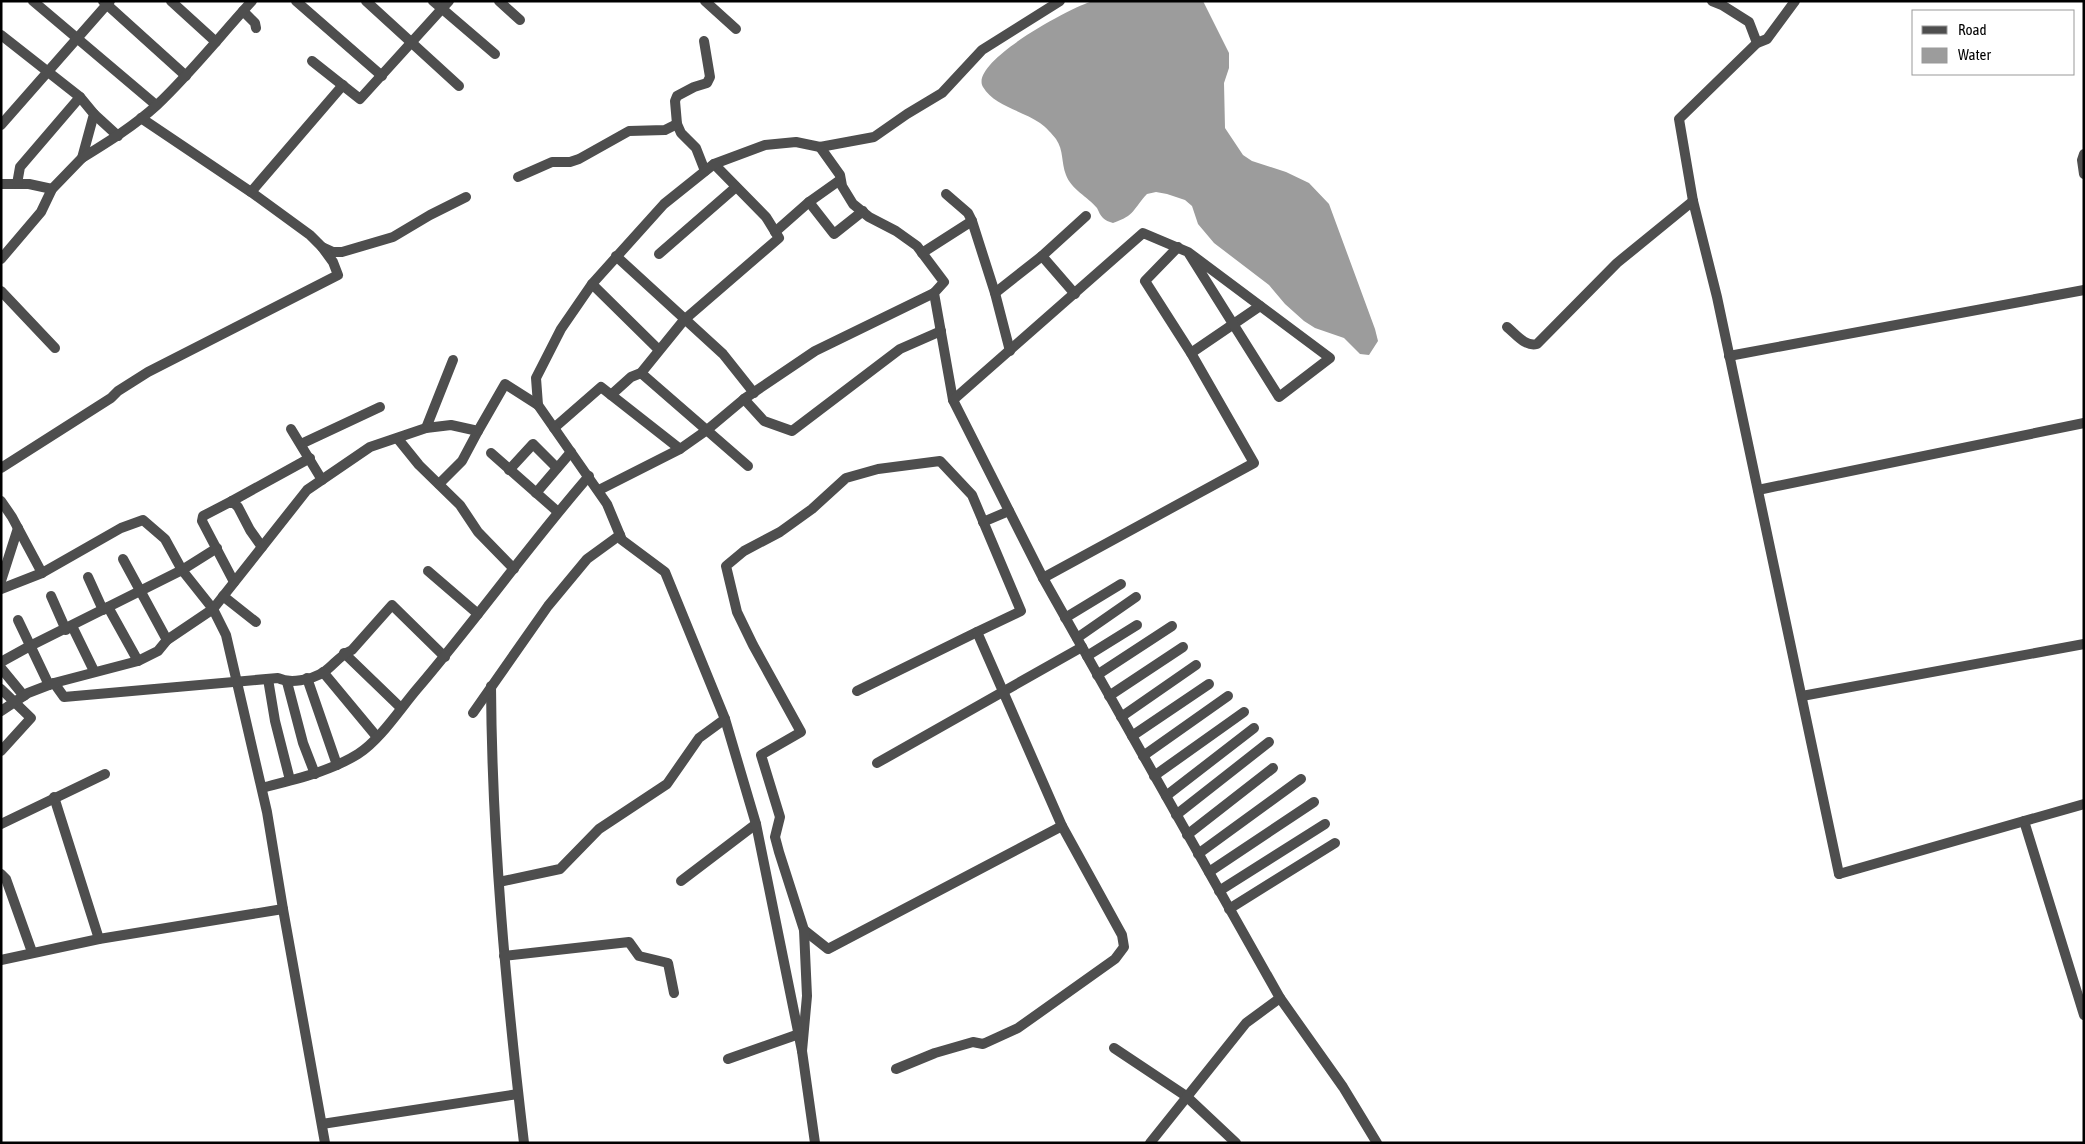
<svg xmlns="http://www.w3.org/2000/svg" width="2085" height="1144" font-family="'Asap Condensed',sans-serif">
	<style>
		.water { fill: #9c9c9c }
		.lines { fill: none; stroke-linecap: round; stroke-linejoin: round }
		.minor { stroke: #4e4e4e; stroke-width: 10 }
		.tertiary { stroke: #4e4e4e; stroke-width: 10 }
	</style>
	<rect width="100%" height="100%" fill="#fff"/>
	<!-- water -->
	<path class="water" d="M1093,1H1203L1229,53V68L1224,83L1225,128L1243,155L1252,161L1286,172L1309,183L1329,204L1375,329L1378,341L1369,355L1360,354L1344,338L1315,328L1304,321L1285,304L1269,285L1214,243L1198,224L1192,206L1185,200L1167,194L1156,192L1147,194C1132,210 1136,215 1113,223C1109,222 1105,220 1103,218C1100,215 1099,212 1097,208C1088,197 1071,189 1066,175C1061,162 1064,151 1056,139C1052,134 1046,127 1040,123C1023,111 994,106 983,87C968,62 1073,6 1093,1Z"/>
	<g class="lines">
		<!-- minor -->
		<g class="minor">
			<path d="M33,1L156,105"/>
			<path d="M103,1L186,76"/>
			<path d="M171,1L216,42"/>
			<path d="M296,1L382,76"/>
			<path d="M366,1L459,86"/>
			<path d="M433,1L495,54"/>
			<path d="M499,1L520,20"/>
			<path d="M705,1L736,29"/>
			<path d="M1712,1L1722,5L1749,22L1757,43"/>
			<path d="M1795,1L1767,39L1757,43L1679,119L1693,201L1717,297L1839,874"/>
			<path d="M243,11L255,23L256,28"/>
			<path d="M1,35L80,97L94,114L82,158L52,189L41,212L1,259"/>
			<path d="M704,41L710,77L707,83L694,87L677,96L675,101L677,124L681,133L696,148L705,171"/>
			<path d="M312,61L360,99L449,1"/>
			<path d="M94,114L118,136"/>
			<path d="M141,118L251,192L310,235L322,247L333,252H342L393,237L430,215L466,197"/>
			<path d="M1,125L110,1"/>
			<path d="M820,147L840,175L842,186L853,204L869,217L896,231L917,246L944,282L934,293L953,400L1043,578L1280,998L1343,1087L1377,1143"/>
			<path d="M2084,154L2082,160L2084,174"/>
			<path d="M82,158C108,142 134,126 157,105C191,73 220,36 252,1"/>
			<path d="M518,177L552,162H570L579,159L629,131L665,130L677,124"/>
			<path d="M1,184H29L52,189"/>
			<path d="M17,184L20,167L80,97"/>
			<path d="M251,192L343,85"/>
			<path d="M946,194L968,213L972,221"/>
			<path d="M809,202L834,234L863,211"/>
			<path d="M775,232L809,202L840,180"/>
			<path d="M922,253L972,221L995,293L1010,351"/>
			<path d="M659,254L736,187"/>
			<path d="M616,256L723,354L754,393"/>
			<path d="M1042,256L1075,294"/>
			<path d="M592,284L659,350"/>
			<path d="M1,291L55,348"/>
			<path d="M995,293L1042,256L1086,216"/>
			<path d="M1507,327C1516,334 1525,347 1537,344L1617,263L1693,201"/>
			<path d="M1191,353L1260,306"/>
			<path d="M1729,356L2084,290"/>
			<path d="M641,373L748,466"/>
			<path d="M611,395L631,377L641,373L684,320L779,238L766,217L714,164"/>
			<path d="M744,399L764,421L792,431L900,349L941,331"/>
			<path d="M953,400L1143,233L1188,252L1330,358L1279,397L1188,252"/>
			<path d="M426,428L453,360"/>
			<path d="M554,428L601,387L680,449"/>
			<path d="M291,429L322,480"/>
			<path d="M398,439L419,465L460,505L478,532L514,569"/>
			<path d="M301,444L380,407"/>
			<path d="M491,453L558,512"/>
			<path d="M1,468L111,398L118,391L148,372L338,275L333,262L322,247"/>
			<path d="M509,470L533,444L557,468"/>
			<path d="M439,484L462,461L478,431"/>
			<path d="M599,490L680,449L707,430L744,399L815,351L934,293"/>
			<path d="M1758,490L2084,423"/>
			<path d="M536,493L571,452"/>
			<path d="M1,501L12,517L42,573"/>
			<path d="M232,501L310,458"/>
			<path d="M983,522L1009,511"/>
			<path d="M123,559L167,640"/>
			<path d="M428,571L478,614"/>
			<path d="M88,577L103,610"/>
			<path d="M1043,578L1254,463L1191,353L1145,281L1178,247"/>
			<path d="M1,581L18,528"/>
			<path d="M234,582L202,521L203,516L232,501L238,507L250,530L262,547"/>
			<path d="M1,589L42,573L121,528L143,520L165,539L182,570L213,609L226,635L267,812L283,909L325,1143"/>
			<path d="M51,596L66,630"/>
			<path d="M223,596L256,622"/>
			<path d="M108,607L138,661"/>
			<path d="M1065,618L1121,584"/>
			<path d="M18,620L49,685"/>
			<path d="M72,626L94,671"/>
			<path d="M1077,638L1136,597"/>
			<path d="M344,653L401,708"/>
			<path d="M1087,656L1137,625"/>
			<path d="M1,662L30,646L182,570L217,548"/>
			<path d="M1,668L24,696"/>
			<path d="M323,672L377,737"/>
			<path d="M1097,675L1172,626"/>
			<path d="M307,678L337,765"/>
			<path d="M268,679L275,721L290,780"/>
			<path d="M287,682L303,743L315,774"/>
			<path d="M54,683L64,697L278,678C290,684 311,680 324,672C334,665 340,655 352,650L392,605L445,657"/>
			<path d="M491,686C492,839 506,991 524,1143"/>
			<path d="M1,689L31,718L1,751"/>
			<path d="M857,691L977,632"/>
			<path d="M1109,696L1183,647"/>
			<path d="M1802,696L2084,644"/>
			<path d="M1,711L28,693L54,683L138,661L158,651L167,640L213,609L307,490L370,447L426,428L451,425L478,431L505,384L538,405"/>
			<path d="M473,713L548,606L587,559L620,535"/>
			<path d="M1121,717L1196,665"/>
			<path d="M1132,736L1209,684"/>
			<path d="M1143,756L1228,696"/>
			<path d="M877,763L1082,647"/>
			<path d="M1154,776L1244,712"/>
			<path d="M262,788C295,779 329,772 358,754C380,740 400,709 417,689C476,620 529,545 589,476"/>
			<path d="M1166,796L1254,728"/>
			<path d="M54,797L99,939"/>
			<path d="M1176,815L1269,742"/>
			<path d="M2024,821L2084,1015"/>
			<path d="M1,824L105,774"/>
			<path d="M1187,835L1273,768"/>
			<path d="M1198,854L1301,779"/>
			<path d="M1209,872L1314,802"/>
			<path d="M1,874L6,879L32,952"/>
			<path d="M681,881L756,824"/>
			<path d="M499,882L560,869L599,829L667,784L699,738L725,719"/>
			<path d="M1219,891L1325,824"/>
			<path d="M1229,909L1335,843"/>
			<path d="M804,930L828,949L1062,826"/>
			<path d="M504,956L629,942L639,956L668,963L674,993"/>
			<path d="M1,960L99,939L283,909"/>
			<path d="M1114,1048L1186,1096L1236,1143"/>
			<path d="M802,1051L807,996L804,930L779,852L775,837L780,817L761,755L801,732L753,645L737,612L726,566L744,551L780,532L812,509L846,478L878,469L940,461L972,495L1021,611L977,632L1062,826L1122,935L1124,947L1115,959L1018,1028L983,1044L973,1042L935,1053L896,1069"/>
			<path d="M728,1059L799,1034"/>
			<path d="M322,1124L518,1094"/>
			<path d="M815,1143L802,1051L756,824L725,719L665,572L622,540L607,504L538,405L536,378L561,329L592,284L664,204L714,164L765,145L796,142L820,147L874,137L907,114L942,93L982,50L1060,1"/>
			<path d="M1150,1143L1246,1023L1280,998"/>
		</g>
		<!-- tertiary -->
		<path class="tertiary" d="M1839,874L2084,804"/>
	</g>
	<!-- border -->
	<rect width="2085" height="1144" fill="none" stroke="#000000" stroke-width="5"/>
	<!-- legend -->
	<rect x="1912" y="10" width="162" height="65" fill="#ffffff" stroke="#999999"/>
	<rect x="1922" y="26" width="25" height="8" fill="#4e4e4e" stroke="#999999"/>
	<text x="1958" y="35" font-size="15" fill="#000000">Road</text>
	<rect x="1922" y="48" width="25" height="15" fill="#9c9c9c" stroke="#999999"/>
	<text x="1958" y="60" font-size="15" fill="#000000">Water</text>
</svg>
